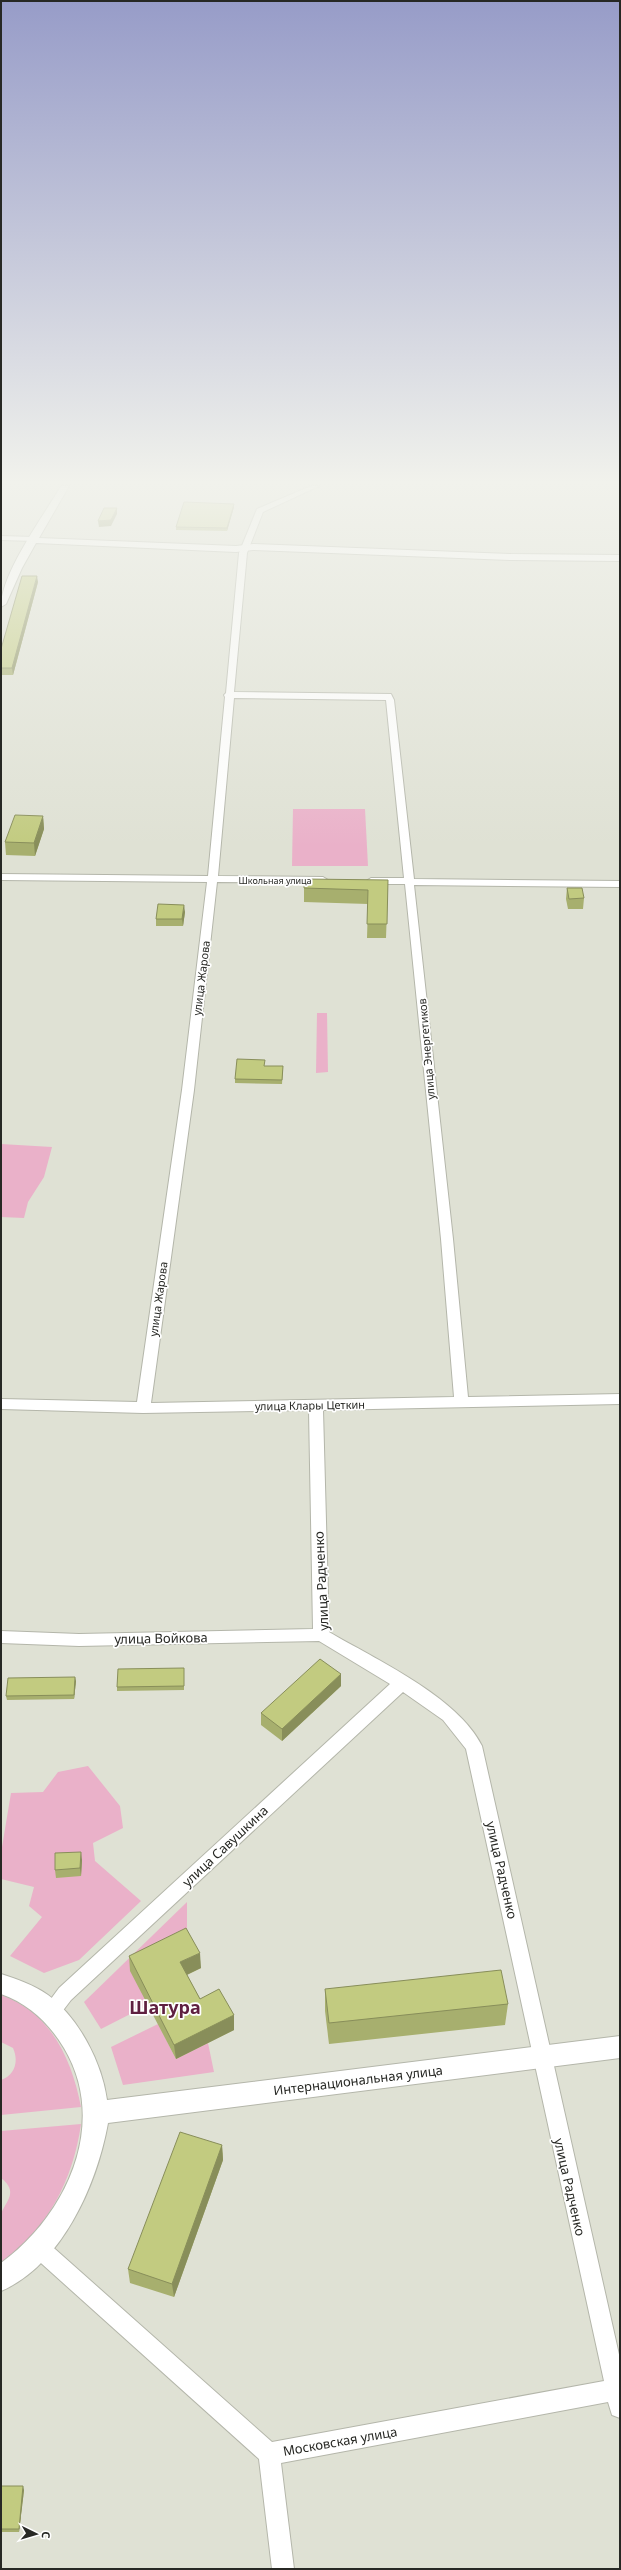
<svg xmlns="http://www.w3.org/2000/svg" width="621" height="2570" font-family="'Noto Sans',sans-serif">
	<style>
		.green { fill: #eab1c9 }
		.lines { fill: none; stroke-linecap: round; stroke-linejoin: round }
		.minor-casing { stroke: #b4b6aa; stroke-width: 2 }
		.tertiary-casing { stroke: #b4b6aa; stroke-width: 2 }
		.minor { fill: #fff; fill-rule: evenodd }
		.tertiary { fill: #fff; fill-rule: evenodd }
		.wall { fill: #a7af6e }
		.shaded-wall { fill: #888e5a }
		.building { fill: #c2cb80; stroke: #888e5a }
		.labels { text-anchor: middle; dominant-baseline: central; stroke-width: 3.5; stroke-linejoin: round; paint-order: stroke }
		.far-street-label { font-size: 9px; fill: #272824; stroke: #fff }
		.street-label { font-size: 11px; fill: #272824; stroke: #fff }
		.near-street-label { font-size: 13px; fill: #272824; stroke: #fff }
		.near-district-label { font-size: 18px; font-weight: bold; fill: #5f1f40; stroke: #fff }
	</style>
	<rect width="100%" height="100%" fill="#dfe1d4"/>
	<!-- green -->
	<g class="green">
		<path d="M293,809H365L368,866H292Z"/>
		<path d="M317,1013H327L328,1072L316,1073Z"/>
		<path d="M1,1144L52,1147L44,1177L28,1202L24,1218L1,1217Z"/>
		<path d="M88,1766L120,1806L123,1828L93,1843L95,1861L141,1901L79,1960L44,1973L10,1956L42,1917L29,1906L34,1887L1,1879V1853L11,1793L43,1792L58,1772Z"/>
		<path d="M187,1902V1943L148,2005L101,2029L84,2002Z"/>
		<path d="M1,1995C51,2012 72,2060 81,2107L1,2115V2080C15,2075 19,2061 13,2048L1,2042Z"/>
		<path d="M158,2024L176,2059L208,2043L214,2072L123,2085L111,2047Z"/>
		<path d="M81,2124C73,2180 48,2229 1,2262C1,2251 0,2222 1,2214C6,2201 19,2192 1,2178V2131Z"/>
	</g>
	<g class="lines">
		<defs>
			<g id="minor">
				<path d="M311,486H319L263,512L247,553L234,692L391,694L394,700L414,879L620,881V887L414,885L453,1239L468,1397L620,1394V1404L323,1410L329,1632C375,1659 458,1697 482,1746L620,2359V2418L612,2415L608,2402L281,2463L294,2569H272L259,2459L32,2255L29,2248L32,2241L39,2238L46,2241L272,2442L604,2381L466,1749L443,1720L403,1692L71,2000L58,2017L51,2020L44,2017L42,2011L59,1988L390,1684L319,1641L79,1646L1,1643V1631L79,1634L313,1629L309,1410L143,1413L1,1409V1399L137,1402L182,1090L207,882L1,880V874L208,876L225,697L224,695L226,693L239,553L257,509ZM234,698L386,700L404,878H371L366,881L371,884H405L441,1239L454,1397L151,1403L194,1090L217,882L323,883L328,880L323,877L218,876Z"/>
				<path d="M1,536L34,537L38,539L34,541L1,540Z"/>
			</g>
			<g id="tertiary">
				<path d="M61,486H69L39,538L236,546L253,544L511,554L620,555V561L511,560L253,550L236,552L36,543L22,568L6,604L1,607C1,573 43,517 61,486Z"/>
				<path d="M1,1974C17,1979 34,1985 48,1995C79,2018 102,2063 107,2100L620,2036V2058L108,2123C97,2184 62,2265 1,2291V2263C67,2215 109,2123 64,2048C49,2023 29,2004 1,1994Z"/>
			</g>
		</defs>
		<!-- minor casing -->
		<use href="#minor" class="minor-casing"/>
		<!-- tertiary casing -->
		<use href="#tertiary" class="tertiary-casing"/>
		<!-- minor -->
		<use href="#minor" class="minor"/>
		<!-- tertiary -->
		<use href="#tertiary" class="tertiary"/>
	</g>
	<!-- wall -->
	<g class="wall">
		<path d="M234,507L227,531L176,530V527Z"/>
		<path d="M38,582L13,675H1V649Z"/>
		<path d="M43,816L44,829L35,856L6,855L5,842Z"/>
		<path d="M388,880L386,938H367L368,904L304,902V888Z"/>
		<path d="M567,888L584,898L583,909H568L566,899Z"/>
		<path d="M185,912L183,926H156V919Z"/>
		<path d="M264,1066L283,1070L282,1084L235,1083V1079Z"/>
		<path d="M184,1668V1690L117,1691V1687Z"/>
		<path d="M341,1674V1686L282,1741L261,1725V1713Z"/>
		<path d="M76,1681L74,1699L7,1700L6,1696Z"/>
		<path d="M82,1860L81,1876L56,1878L55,1870Z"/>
		<path d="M129,1956L201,1968L187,1975L200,1999L234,2015V2030L176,2059L130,1971Z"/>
		<path d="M325,1989L508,2004L505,2025L329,2044L325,2011Z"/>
		<path d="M222,2145L223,2160L174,2297L130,2283L128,2269Z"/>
		<path d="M1,2486L24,2490L19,2532H1Z"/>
	</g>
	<!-- shaded-wall -->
	<g class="shaded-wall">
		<path d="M234,504V507L227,531V528Z"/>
		<path d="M117,508V514L111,526L99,527L98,521Z"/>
		<path d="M37,576L38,582L13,675L12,668Z"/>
		<path d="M43,816L44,829L35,856L34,843Z"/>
		<path d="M184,905L185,912L183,926L182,919Z"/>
		<path d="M341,1674V1686L282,1741V1729Z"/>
		<path d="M75,1677L76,1681L74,1699V1695Z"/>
		<path d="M1,1776L2,1784L1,1795Z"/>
		<path d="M81,1852L82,1860L81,1876L80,1868Z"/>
		<path d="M200,1953L201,1968L182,1977L180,1962Z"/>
		<path d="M234,2015V2030L176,2059L174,2045Z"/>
		<path d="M222,2145L223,2160L174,2297L172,2284Z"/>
		<path d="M23,2486L24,2490L19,2532V2529Z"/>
	</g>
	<!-- building -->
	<g class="building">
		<path d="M184,502L234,504L227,528L176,527Z"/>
		<path d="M104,508H117L111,520L98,521Z"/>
		<path d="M22,576H37L12,668H1V649Z"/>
		<path d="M15,815L43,816L34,843L5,842Z"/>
		<path d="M305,879L388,880L387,924H367L368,890L304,888Z"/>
		<path d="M567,888H582L584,898L569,899Z"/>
		<path d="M158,904L184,905L182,919H156Z"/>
		<path d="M237,1059L265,1060L264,1066H283L282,1080L235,1079Z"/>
		<path d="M320,1659L341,1674L282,1729L261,1713Z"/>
		<path d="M184,1668V1686L117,1687L118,1669Z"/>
		<path d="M75,1677L74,1695L6,1696L8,1678Z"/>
		<path d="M81,1852L80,1868L55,1870V1853Z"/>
		<path d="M186,1928L200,1953L180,1962L200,1999L219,1989L234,2015L174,2045L129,1956Z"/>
		<path d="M501,1970L508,2004L329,2023L325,1989Z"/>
		<path d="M180,2132L222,2145L172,2284L128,2269Z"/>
		<path d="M1,2486H23L19,2529H1Z"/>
	</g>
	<!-- sky -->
	<linearGradient id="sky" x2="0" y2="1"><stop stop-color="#979cc8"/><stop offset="0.57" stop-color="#f1f2ec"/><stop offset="1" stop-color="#f1f2ec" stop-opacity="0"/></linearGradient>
	<rect width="621" height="846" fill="url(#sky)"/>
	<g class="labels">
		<!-- far-street labels -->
		<g class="far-street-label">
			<text x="275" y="880">Школьная улица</text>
		</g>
		<!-- street labels -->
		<g class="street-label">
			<text transform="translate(201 978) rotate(-83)">улица Жарова</text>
			<text transform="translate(426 1049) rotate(-95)">улица Энергетиков</text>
			<text transform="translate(158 1299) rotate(-82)">улица Жарова</text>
			<text transform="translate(310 1405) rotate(-1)">улица Клары Цеткин</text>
		</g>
		<!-- near-street labels -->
		<g class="near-street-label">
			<text transform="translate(321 1581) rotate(-93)">улица Радченко</text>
			<text transform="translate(161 1638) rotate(-1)">улица Войкова</text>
			<text transform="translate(225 1846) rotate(-43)">улица Савушкина</text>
			<text transform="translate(502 1870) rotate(77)">улица Радченко</text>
			<text transform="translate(358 2080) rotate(-7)">Интернациональная улица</text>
			<text transform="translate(570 2187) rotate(77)">улица Радченко</text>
			<text transform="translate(340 2441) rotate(-10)">Московская улица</text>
		</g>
		<!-- near-district labels -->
		<g class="near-district-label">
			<text x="165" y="2007">Шатура</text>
		</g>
	</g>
	<!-- border -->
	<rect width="621" height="2570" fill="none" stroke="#272824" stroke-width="4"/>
	<!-- north arrow -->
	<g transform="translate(36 2534) rotate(95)" stroke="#ffffff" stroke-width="3" paint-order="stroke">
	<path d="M0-3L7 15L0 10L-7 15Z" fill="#272824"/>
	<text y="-6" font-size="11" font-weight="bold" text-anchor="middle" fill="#272824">С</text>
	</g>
</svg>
